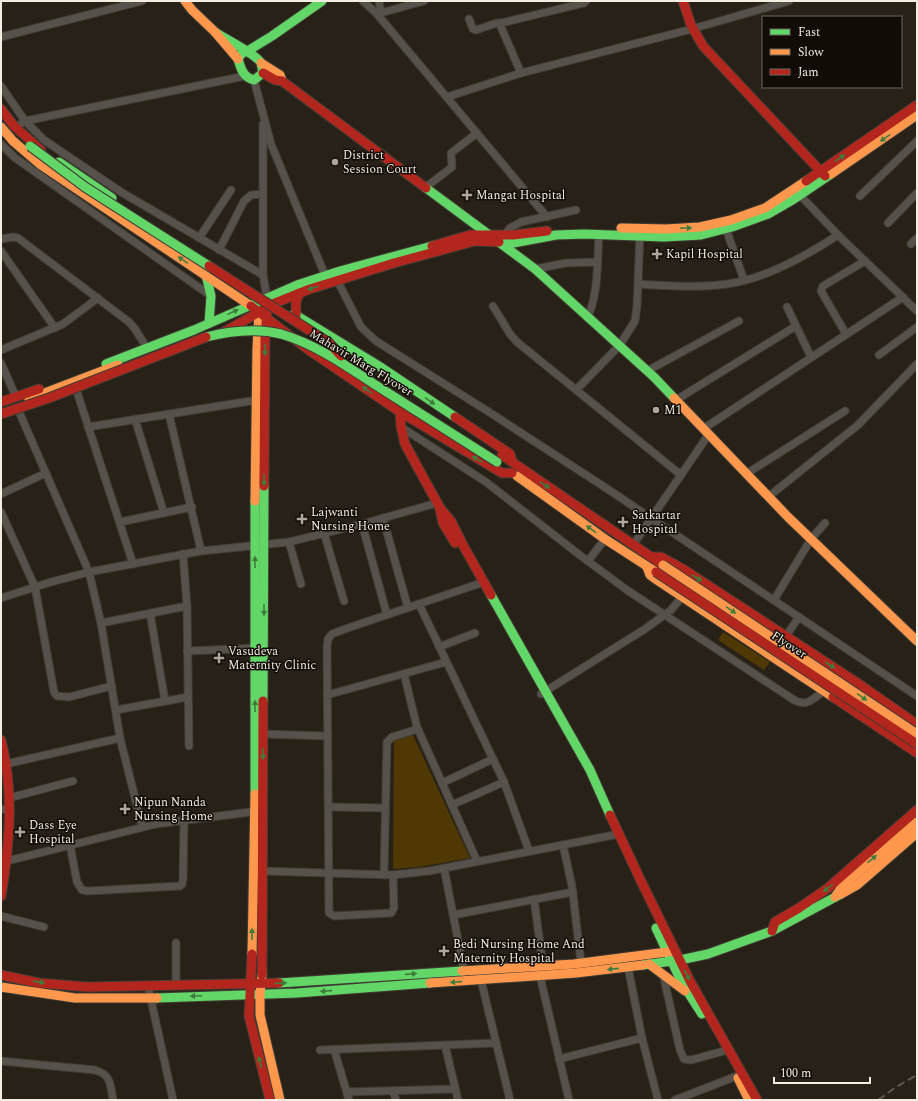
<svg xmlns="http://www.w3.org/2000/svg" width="918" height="1101" font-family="Spectral,serif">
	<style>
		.green { fill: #503804 }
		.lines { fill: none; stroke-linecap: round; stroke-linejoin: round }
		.street-casing { stroke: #403c34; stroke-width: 9 }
		.fast-casing { stroke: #403c34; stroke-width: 11 }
		.slow-casing { stroke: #403c34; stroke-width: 11 }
		.jam-casing { stroke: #403c34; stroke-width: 11 }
		.street { stroke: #56514a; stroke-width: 7 }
		.fast { stroke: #63d668; stroke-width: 9 }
		.slow { stroke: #ff974d; stroke-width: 9 }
		.jam { stroke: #b3261e; stroke-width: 9 }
		.rail { stroke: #5e5952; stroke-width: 2; stroke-dasharray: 8 4; stroke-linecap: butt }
		.fast-bridge-casing { stroke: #403c34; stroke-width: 11; stroke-linecap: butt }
		.slow-bridge-casing { stroke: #403c34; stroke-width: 11; stroke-linecap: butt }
		.jam-bridge-casing { stroke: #403c34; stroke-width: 11; stroke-linecap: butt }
		.fast-bridge { stroke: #63d668; stroke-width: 9 }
		.slow-bridge { stroke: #ff974d; stroke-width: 9 }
		.jam-bridge { stroke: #b3261e; stroke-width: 9 }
		.oneway { fill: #3e7c3c }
		.poi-dot { fill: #aca69b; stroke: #110d06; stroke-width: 1.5 }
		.labels { text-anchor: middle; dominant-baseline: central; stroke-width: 3; stroke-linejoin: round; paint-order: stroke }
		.poi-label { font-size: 12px; fill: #f4eee2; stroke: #110d06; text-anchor: start }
		.street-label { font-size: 12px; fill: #f4eee2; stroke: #110d06 }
	</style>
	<rect width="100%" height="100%" fill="#272117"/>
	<!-- green -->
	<g class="green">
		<path d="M723,632L770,662L764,670L718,640Z"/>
		<path d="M412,733L470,858L419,867L393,869L394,738Z"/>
	</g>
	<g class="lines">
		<defs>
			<g id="street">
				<path d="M363,1L377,14L547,217"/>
				<path d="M379,1L381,13"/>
				<path d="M377,14L424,1"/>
				<path d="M469,19L473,29L476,30L497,23H501"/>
				<path d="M1,37L142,1"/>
				<path d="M521,73L501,27V23L584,3L586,1"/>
				<path d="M254,80L271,144L327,280"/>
				<path d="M1,86L25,121L44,140L121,192L263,275"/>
				<path d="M447,97L521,73L692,29L789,1"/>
				<path d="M263,124V275L267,298"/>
				<path d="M15,128L25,121L245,76"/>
				<path d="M1,144L14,157L211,296"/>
				<path d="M426,187L452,167L451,153L477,133"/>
				<path d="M797,192L838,235L917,311"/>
				<path d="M860,196L917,141"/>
				<path d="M888,223L917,193"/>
				<path d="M726,229L744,280"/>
				<path d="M503,237L510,228L521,222L576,210"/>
				<path d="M199,238L231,190"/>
				<path d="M1,239L13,237L18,238L129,322L135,329L147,348"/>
				<path d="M911,244L917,238"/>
				<path d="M219,250L244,201L251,195L262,194"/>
				<path d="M1,251L55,328"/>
				<path d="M535,269L566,263L597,262"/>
				<path d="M337,280L361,327L376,341L489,412L603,486L917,696"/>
				<path d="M639,284C668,286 698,288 727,284C765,279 806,256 838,235"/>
				<path d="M493,306L510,334L517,342L681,475"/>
				<path d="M787,307L811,357"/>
				<path d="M587,318C599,295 597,260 599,235"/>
				<path d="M846,334L821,291L823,286L865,261"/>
				<path d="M1,350L63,324L98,298"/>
				<path d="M879,355L917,327"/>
				<path d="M1,363L16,397"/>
				<path d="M647,371L739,321"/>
				<path d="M577,389L619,346L635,321L637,306L640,233"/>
				<path d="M77,392L133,564"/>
				<path d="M676,400L796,326"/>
				<path d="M20,414L89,572L101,623L120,738L142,826"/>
				<path d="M169,414L201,551"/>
				<path d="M135,419L164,513"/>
				<path d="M88,427L257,400"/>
				<path d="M401,427L486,482L581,556L627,590L794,700C808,707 812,699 824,691"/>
				<path d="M703,429L903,297"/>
				<path d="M746,474L845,411"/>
				<path d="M1,494L46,473"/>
				<path d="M768,497L858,425L917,364"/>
				<path d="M1,512L35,587L54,692L57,696L69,697L112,686"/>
				<path d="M383,518L408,608"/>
				<path d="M120,522L192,507"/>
				<path d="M362,524L387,615"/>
				<path d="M324,533L344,601"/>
				<path d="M289,542L301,584"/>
				<path d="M633,545L709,434"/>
				<path d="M183,554L187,606L189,746"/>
				<path d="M588,561L605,539"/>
				<path d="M1,598L51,582L89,572L201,551L289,542L362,524L437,503"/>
				<path d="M774,600L811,539L825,523"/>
				<path d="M419,604L504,782L529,851"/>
				<path d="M150,613L165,701"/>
				<path d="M101,623L187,606"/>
				<path d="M786,636L799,617"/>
				<path d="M439,647L475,633"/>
				<path d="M187,651L256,648"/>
				<path d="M404,674L417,727L477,861"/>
				<path d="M541,694L645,629L671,610L682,597"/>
				<path d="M327,695L446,662"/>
				<path d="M116,710L188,697"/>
				<path d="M263,734L328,736"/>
				<path d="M6,764L120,738"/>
				<path d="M442,783L493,759"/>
				<path d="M9,798L73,781"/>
				<path d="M452,805L504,782"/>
				<path d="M329,807L385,808"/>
				<path d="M1,809L10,810"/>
				<path d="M70,845L77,882L82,890L88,891L180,886L182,884L183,879L184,820"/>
				<path d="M563,845L572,886L581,963"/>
				<path d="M7,861L156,824L259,811"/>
				<path d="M444,868L464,971"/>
				<path d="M263,871L393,875L429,871L619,834"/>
				<path d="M384,875L387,742L392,737L418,729"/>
				<path d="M393,875L394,908L391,913L334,916L329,913L327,647L328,639L332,634L345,629L484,582"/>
				<path d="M534,899L543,966"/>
				<path d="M453,915L573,892"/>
				<path d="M1,916L44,927"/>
				<path d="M176,943V985"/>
				<path d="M628,967L642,1038L658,1100"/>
				<path d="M663,974L680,1050L684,1059L691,1060L724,1051"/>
				<path d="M480,976L510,1100"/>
				<path d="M540,976L569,1100"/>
				<path d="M148,986L173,1100"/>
				<path d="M445,1045L458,1100"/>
				<path d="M334,1049L349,1100"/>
				<path d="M320,1050L496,1043"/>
				<path d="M559,1059L642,1038"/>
				<path d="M1,1061L95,1070C112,1075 110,1085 113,1100"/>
				<path d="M393,1091L396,1100"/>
				<path d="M347,1092L455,1089"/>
				<path d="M675,1100L742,1074"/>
			</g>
			<g id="fast">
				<path d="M215,32C224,38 257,55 261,63C262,66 262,70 263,73L254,80C243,77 241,69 238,59L242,53L246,52L272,36L322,1"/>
				<path d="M59,162L112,198"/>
				<path d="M426,188L535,269L654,377L674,398"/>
				<path d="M499,242L513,243L556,235L584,234L664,237L701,235L732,227L768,214L794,199L831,174"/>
				<path d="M206,275L211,296L209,323"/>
				<path d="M294,314L379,366L455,417"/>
				<path d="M106,364L194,330L297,285L340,271L432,246"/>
				<path d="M491,595L590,770L610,815"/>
				<path d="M263,701L264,486"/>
				<path d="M255,794V501"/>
				<path d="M656,928L682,983L702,1014"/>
				<path d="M643,965L680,960L708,954L772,931L841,894"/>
				<path d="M279,983L462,971"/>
				<path d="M157,998L297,993L430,983"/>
			</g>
			<g id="slow">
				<path d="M185,1L192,10L215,32L238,59"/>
				<path d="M261,63L280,75L282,81"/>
				<path d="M1,127L13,141L41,165L251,306"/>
				<path d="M831,174L917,115"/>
				<path d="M621,228L666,229L700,227L731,220L765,208L806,181"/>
				<path d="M674,398L788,517L917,641"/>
				<path d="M29,399L118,365"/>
				<path d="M517,476L605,539L656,572"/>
				<path d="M255,501L257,349L259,313"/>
				<path d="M647,567L650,575L654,578L833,697"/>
				<path d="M841,894L857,885L917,833"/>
				<path d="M835,897L843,885L917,822"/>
				<path d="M252,954L255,794"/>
				<path d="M649,964L685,991"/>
				<path d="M462,971L574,964L675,951"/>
				<path d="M262,975L260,994V1015L280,1100"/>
				<path d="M430,983L576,973L643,965"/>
				<path d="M1,987L75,998H157"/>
				<path d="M738,1078L749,1100"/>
			</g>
			<g id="jam">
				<path d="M683,1L691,25L703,46L825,176"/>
				<path d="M263,73L275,80L282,81L426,188"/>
				<path d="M1,109L14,126L41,150"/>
				<path d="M806,181L917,105"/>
				<path d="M432,246L470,235H513L547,231"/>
				<path d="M251,306L306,348L400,412L502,473H512"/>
				<path d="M296,316V302L299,293"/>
				<path d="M224,332L275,303L310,289L394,263L475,241L499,242"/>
				<path d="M1,402L39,389"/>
				<path d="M400,412L401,427L405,444L440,508L451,521L464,547L491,595"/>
				<path d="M455,417L510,454L512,461"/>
				<path d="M502,455L663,565"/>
				<path d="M264,486L265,338L267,311"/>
				<path d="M440,509L443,523L455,543"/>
				<path d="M652,557H661L683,569L856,682L912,721L917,726"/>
				<path d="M833,697L917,753"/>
				<path d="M1,740C14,792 10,843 1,896"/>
				<path d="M610,815L640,879L690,981L757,1100"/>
				<path d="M772,931L775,922L799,908L828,888L917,810"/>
				<path d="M252,954L249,1016L270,1100"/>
				<path d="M1,975L39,983L88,987L279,983"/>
				<path d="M262,975L263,701"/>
			</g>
		</defs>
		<!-- street casing -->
		<use href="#street" class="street-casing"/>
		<!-- fast casing -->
		<use href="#fast" class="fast-casing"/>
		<!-- slow casing -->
		<use href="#slow" class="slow-casing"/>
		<!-- jam casing -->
		<use href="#jam" class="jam-casing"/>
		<!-- street -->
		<use href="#street" class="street"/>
		<!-- fast -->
		<use href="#fast" class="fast"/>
		<!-- slow -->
		<use href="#slow" class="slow"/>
		<!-- jam -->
		<use href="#jam" class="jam"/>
		<!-- rail -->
		<path class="rail" d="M878,1100L896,1087L917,1075"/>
		<defs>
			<g id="fast-bridge">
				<path d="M30,146L85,187L209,266"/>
				<path d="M206,337C230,331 256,328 281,334C315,344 345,365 374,384C415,410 456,436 497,462"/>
			</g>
			<path id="slow-bridge" d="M663,565L917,734"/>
			<g id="jam-bridge">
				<path d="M209,266L329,343L341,356"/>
				<path d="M1,414L49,398L206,337"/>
				<path d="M656,572L917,744"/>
			</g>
		</defs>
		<!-- fast-bridge casing -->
		<use href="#fast-bridge" class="fast-bridge-casing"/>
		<!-- slow-bridge casing -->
		<use href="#slow-bridge" class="slow-bridge-casing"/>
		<!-- jam-bridge casing -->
		<use href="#jam-bridge" class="jam-bridge-casing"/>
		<!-- fast-bridge -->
		<use href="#fast-bridge" class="fast-bridge"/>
		<!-- slow-bridge -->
		<use href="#slow-bridge" class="slow-bridge"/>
		<!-- jam-bridge -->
		<use href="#jam-bridge" class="jam-bridge"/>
	</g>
	<!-- one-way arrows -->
	<defs><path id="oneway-solid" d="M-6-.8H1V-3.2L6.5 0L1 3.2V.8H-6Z"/></defs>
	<g class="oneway">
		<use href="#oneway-solid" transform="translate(885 138) rotate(145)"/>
		<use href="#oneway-solid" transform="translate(840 158) rotate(-34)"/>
		<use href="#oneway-solid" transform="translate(686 228) rotate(-3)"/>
		<use href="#oneway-solid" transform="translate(183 260) rotate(-146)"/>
		<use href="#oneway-solid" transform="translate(313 288) rotate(162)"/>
		<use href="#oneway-solid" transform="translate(233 312) rotate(-24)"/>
		<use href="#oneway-solid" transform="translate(265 350) rotate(90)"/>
		<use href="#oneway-solid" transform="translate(367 390) rotate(-146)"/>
		<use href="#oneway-solid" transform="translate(430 401) rotate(34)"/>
		<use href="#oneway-solid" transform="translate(477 459) rotate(-149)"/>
		<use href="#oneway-solid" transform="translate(264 480) rotate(90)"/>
		<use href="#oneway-solid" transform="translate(545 485) rotate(34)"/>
		<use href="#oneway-solid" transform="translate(591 529) rotate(-144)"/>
		<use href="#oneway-solid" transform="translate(255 562) rotate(-90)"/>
		<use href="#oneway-solid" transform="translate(697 578) rotate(33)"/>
		<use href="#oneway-solid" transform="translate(264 610) rotate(90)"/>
		<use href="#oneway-solid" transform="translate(731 610) rotate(34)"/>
		<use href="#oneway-solid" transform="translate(830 665) rotate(33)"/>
		<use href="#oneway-solid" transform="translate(862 697) rotate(34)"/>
		<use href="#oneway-solid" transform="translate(255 706) rotate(-90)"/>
		<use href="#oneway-solid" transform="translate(263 754) rotate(90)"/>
		<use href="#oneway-solid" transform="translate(872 859) rotate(-40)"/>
		<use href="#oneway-solid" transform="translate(828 888) rotate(142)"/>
		<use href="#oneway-solid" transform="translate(252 934) rotate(-89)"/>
		<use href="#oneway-solid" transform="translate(613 969) rotate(174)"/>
		<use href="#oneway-solid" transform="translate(411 974) rotate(-4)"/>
		<use href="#oneway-solid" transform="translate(687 975) rotate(64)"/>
		<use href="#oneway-solid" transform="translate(39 982) rotate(8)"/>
		<use href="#oneway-solid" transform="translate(456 982) rotate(176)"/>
		<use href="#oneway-solid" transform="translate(281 983) rotate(-2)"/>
		<use href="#oneway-solid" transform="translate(326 991) rotate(176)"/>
		<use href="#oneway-solid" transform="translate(196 996) rotate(178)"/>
		<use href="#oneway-solid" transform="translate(260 1062) rotate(-104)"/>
	</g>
	<!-- markers -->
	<g class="poi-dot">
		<circle cx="335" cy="162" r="4"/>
		<path d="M465 189h4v4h4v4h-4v4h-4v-4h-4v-4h4z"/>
		<path d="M655 248h4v4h4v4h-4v4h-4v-4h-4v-4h4z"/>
		<circle cx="656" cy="410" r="4"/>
		<path d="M300 513h4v4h4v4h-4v4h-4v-4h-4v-4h4z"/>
		<path d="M621 516h4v4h4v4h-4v4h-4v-4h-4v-4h4z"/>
		<path d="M217 652h4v4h4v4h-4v4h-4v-4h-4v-4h4z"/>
		<path d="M123 803h4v4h4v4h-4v4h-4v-4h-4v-4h4z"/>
		<path d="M18 826h4v4h4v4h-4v4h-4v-4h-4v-4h4z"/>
		<path d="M442 945h4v4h4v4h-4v4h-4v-4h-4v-4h4z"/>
	</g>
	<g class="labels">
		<!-- poi labels -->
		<g class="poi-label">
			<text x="343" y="155">District<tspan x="343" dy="14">Session Court</tspan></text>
			<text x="476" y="195">Mangat Hospital</text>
			<text x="666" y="254">Kapil Hospital</text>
			<text x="664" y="410">M1</text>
			<text x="311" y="512">Lajwanti<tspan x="311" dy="14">Nursing Home</tspan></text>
			<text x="632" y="515">Satkartar<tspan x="632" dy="14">Hospital</tspan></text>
			<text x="228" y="651">Vasudeva<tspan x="228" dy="14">Maternity Clinic</tspan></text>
			<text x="134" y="802">Nipun Nanda<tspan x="134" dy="14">Nursing Home</tspan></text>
			<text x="29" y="825">Dass Eye<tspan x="29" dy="14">Hospital</tspan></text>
			<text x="453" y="944">Bedi Nursing Home And<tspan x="453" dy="14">Maternity Hospital</tspan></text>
		</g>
		<!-- street labels -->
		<g class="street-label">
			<text transform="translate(361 363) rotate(31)">Mahavir Marg Flyover</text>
			<text transform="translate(789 645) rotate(33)">Flyover</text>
		</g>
	</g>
	<!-- border -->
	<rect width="918" height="1101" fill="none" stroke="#f4eee2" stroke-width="4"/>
	<!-- legend -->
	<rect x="762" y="16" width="140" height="72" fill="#110d06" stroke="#6c675e"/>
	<rect x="770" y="29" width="20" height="6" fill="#63d668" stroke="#6c675e"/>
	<text x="798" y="36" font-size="12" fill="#f4eee2">Fast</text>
	<rect x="770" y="49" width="20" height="6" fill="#ff974d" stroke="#6c675e"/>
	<text x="798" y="56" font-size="12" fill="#f4eee2">Slow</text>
	<rect x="770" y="69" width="20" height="6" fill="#b3261e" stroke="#6c675e"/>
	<text x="798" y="76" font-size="12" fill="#f4eee2">Jam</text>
	<!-- scale -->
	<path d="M774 1077v6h96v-6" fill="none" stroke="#f4eee2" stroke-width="2"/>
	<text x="780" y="1077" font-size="12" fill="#f4eee2" stroke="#110d06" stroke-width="3" paint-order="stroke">100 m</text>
</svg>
